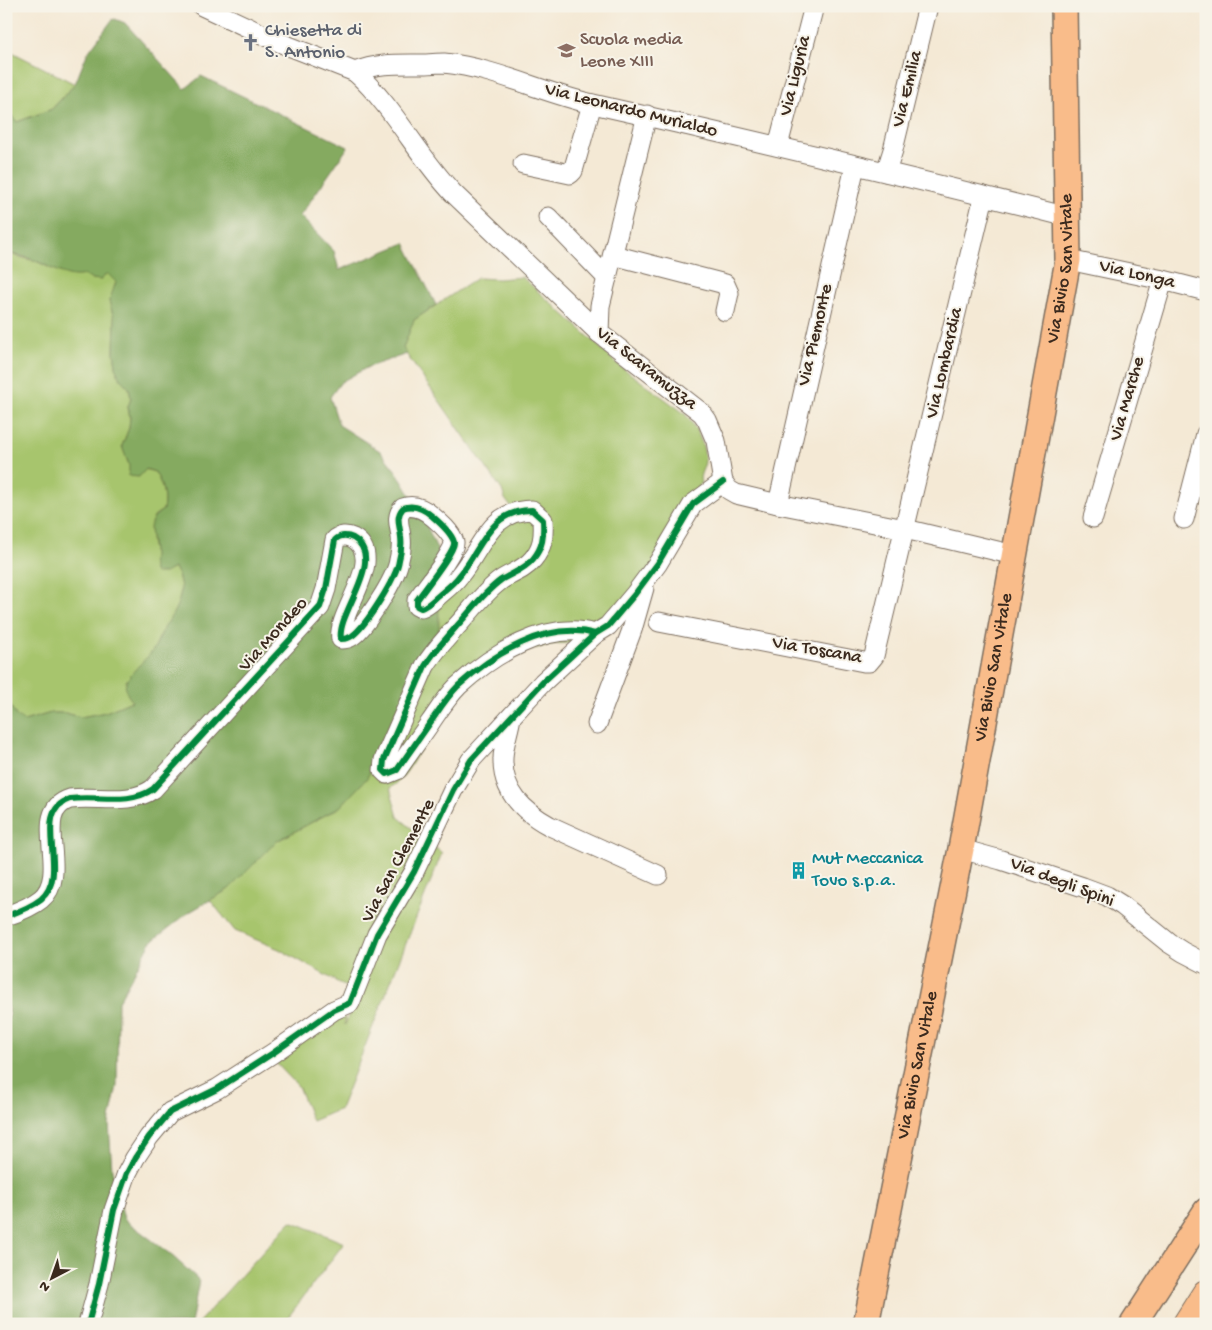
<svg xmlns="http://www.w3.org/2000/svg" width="1212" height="1330" font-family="'Gochi Hand',sans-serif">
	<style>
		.green { fill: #a7c56d; stroke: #717846 }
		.forest { fill: #85aa60; stroke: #606a3f }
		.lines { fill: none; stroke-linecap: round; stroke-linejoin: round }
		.minor-casing { stroke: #7c6d5e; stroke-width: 21 }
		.major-casing { stroke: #7c6d5e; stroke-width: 28 }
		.highway-casing { stroke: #7c6d5e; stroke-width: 30 }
		.minor { stroke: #fff; stroke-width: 19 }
		.major { stroke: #f9bc8a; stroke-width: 25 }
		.highway { stroke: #f9bc8a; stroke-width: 28 }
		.cycleway-casing { stroke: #f7f3e8; stroke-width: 9 }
		.cycleway { stroke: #00873e; stroke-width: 6 }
		.labels { text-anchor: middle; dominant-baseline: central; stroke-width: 4; stroke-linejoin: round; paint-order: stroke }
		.worship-label { font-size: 19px; fill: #5b616d; stroke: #f7f3e8; text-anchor: start }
		.education-label { font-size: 19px; fill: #785e54; stroke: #f7f3e8; text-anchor: start }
		.street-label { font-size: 19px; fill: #3b2a1e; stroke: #f7f3e8 }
		.culture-label { font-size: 19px; fill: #0d838f; stroke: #f7f3e8; text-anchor: start }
	</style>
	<rect width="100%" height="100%" fill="#f7f3e8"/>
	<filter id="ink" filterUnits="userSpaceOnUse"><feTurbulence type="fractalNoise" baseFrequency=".02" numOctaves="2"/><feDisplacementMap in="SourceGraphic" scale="10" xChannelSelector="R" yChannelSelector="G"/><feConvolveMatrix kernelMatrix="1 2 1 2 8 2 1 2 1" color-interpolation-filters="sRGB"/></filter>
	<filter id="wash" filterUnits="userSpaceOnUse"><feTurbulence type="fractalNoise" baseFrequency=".0096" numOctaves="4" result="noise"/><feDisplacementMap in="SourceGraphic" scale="20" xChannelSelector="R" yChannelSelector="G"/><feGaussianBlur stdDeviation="1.12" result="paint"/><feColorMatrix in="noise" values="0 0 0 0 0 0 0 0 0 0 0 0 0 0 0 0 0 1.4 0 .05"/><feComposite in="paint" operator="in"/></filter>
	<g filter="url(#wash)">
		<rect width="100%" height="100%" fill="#f4e9d5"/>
		<!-- green -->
		<g class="green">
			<path d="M6,49L75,84L52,109L17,122L6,109Z"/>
			<path d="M6,253L38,262L52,269L84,275L91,279L107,273L117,282L109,301L115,321L114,352L117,372L122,381L129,388L131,398L128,407L130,418L129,428L122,446L129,465L155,472C162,484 166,496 163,510L155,515C148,542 150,549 165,573L174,568C190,592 175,611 163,632C159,637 157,643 154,649C147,661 135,671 126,681L132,701L106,712L81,717L65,713H51L24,721L17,717L6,699Z"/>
			<path d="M522,277L589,337L616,363L684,413C695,425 705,444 705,460C705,469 698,474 701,483L676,533L640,587L576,643C535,641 490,665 463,694C449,709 437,727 425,743C414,757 406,779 390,788L398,817L442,853L340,1109L312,1121L298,1086L275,1062C290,1051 328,1018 345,1018V1025L357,993L279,949L235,931L210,900L229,889L277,841L340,807L437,593L511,507L505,499L502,490L402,348L414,320L477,278L498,279Z"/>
			<path d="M291,1221L344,1243L283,1324H197Z"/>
		</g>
		<!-- forest -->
		<path class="forest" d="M115,19L125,23L185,89L201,76L348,147L300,216L334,251L339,270L405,243L436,305L414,320L403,348L407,354L368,367L341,382L330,397L339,425L380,451L396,471L420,511L438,551L439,633L367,778L340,807L277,841L229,889L188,913L151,942L118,1002L117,1086L109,1124L112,1170L124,1219L170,1254L199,1280L191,1324H6V1024L10,1014L6,1003V699L17,717L24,721L51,713H65L81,717L106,712L132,701C128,695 124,691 126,683C128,675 145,660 151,653C156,647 158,639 162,632C174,611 190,593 174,568L165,573H155C151,565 153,562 153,554C153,534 142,523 163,510C166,496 162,484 155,472L146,469L139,477L129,476V465L122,446L129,428L130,418L128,407L131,398L129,388L122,381L117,372L114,352L115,321L109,301L116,282L107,273L101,280L91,279L84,275C69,280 51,267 36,261C27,257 17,255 6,253V109L17,122L52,109L75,84L87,54L112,20Z"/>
	</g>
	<g filter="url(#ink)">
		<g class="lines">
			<defs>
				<g id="minor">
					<path d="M202,6L281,43L355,72C377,63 397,64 421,64C429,64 437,63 444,63C495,68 543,93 593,104C752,140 910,177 1068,217"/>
					<path d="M355,72C394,107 417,155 453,193L599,333L702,413L707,420L716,441L723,482L729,490L736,494L778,504L905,529L1014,555"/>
					<path d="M778,146L814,6"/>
					<path d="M523,164L570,174L573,171L592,104"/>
					<path d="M886,172L893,150L928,6"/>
					<path d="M548,217L607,278"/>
					<path d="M613,255L725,284L729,293L725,311"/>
					<path d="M1068,260L1163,280L1206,291"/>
					<path d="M599,333L600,306L647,115"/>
					<path d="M778,504L855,166"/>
					<path d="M1093,518L1163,280"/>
					<path d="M1184,519L1206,434"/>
					<path d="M659,622L864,662H869L874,656L984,196"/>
					<path d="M511,717C509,731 503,745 503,759C502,792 524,812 550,826L658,875"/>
					<path d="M597,724L632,630L644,588"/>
					<path d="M961,849L1001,860L1083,887L1107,896L1123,906L1169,943L1183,952L1206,964"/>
					<path d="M6,916C18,912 31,907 41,899C72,873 29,812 70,799C98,795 128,806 153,789L320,607L326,589L335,540C340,535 347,535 353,538C388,558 336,613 341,639C345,639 349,638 352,636C366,626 397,577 399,560C401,553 402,545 401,537C400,526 395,517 403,508C414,504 424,509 432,516C439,522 451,532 454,542C456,550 423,591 417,600V606L421,608C428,606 434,599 439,595C446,589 454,583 459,576C482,549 489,510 532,510L543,520C544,536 543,547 533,559C524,570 512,573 501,580C483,593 471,611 456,627C445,640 434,651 425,666L384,760L383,770L387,774L397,770C408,754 419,739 430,723C439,710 447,697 458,686C492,655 547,620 595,634"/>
					<path d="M88,1324L99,1284L114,1210L127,1173L135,1158L149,1137L170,1112L217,1089L273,1053L334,1010L350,1003L377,934L414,872L453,790L471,760L543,682L595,634L608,626L635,594L658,563L693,504L723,482"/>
				</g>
				<g id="major">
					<path id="s1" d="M866,1324L961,849L1068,260L1064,6"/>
					<path d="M1133,1324L1206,1211"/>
				</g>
				<path id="highway" d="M1187,1324L1206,1294"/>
			</defs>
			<!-- minor casing -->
			<use href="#minor" class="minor-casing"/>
			<!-- major casing -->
			<use href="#major" class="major-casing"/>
			<!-- highway casing -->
			<use href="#highway" class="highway-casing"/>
			<!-- minor -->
			<use href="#minor" class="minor"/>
			<!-- major -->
			<use href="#major" class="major"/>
			<!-- highway -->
			<use href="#highway" class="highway"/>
			<defs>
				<g id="cycleway">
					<path d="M6,916C18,912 31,907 41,899C72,873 29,812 70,799C98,795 128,806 153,789L320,607L326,589L335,540C340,535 347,535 353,538C388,558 336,613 341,639C345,639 349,638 352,636C366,626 397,577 399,560C401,553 402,545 401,537C400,526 395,517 403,508C414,504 424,509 432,516C439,522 451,532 454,542C456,550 423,591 417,600V606L421,608C428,606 434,599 439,595C446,589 454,583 459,576C482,549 489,510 532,510L543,520C544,536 543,547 533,559C524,570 512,573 501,580C483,593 471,611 456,627C445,640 434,651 425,666L384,760L383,770L387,774L397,770C408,754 419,739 430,723C439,710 447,697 458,686C492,655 547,620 595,634"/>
					<path d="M88,1324L99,1284L114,1210L127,1173L135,1158L149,1137L170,1112L217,1089L273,1053L334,1010L350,1003L377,934L414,872L453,790L471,760L543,682L595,634L608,626L635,594L658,563L693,504L723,482"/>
				</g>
			</defs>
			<!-- cycleway casing -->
			<use href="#cycleway" class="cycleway-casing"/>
			<!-- cycleway -->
			<use href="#cycleway" class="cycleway"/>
		</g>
	</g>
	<!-- icons -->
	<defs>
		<symbol id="church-bare" viewBox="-9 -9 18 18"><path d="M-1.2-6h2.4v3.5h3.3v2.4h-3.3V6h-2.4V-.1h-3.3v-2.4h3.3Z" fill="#6b7280" stroke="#f7f3e8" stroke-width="2.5" paint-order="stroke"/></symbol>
		<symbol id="school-bare" viewBox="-9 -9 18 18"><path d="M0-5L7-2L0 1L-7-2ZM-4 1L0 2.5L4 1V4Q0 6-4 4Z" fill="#8d6e63" stroke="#f7f3e8" stroke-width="2.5" paint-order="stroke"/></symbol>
		<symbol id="building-bare" viewBox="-9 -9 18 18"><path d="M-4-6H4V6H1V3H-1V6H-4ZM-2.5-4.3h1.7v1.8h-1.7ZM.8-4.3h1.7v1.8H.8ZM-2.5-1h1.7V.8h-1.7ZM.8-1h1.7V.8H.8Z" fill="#0f9aa8" stroke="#f7f3e8" stroke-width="2.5" paint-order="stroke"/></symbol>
	</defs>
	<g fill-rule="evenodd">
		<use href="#church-bare" x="238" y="30" width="25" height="25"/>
		<use href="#school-bare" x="554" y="38" width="25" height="25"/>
		<use href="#building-bare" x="786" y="858" width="25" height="25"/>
	</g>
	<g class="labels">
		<!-- worship labels -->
		<g class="worship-label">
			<text x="265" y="31">Chiesetta di<tspan x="265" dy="22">S. Antonio</tspan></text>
		</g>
		<!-- education labels -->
		<g class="education-label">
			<text x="580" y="40">Scuola media<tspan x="580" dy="22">Leone XIII</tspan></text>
		</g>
		<!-- street labels -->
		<g class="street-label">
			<text transform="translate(796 76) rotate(-76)">Via Liguria</text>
			<text transform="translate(908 89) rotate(-76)">Via Emilia</text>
			<text transform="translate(631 111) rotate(14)">Via Leonardo Murialdo</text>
			<text stroke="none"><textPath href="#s1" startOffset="1074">Via Bivio San Vitale</textPath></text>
			<text transform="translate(1137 275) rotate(13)">Via Longa</text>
			<text transform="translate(816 335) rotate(-77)">Via Piemonte</text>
			<text transform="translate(945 363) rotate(-77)">Via Lombardia</text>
			<text transform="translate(646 369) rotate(38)">Via Scaramuzza</text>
			<text transform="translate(1128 399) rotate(-74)">Via Marche</text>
			<text transform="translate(274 635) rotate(-48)">Via Mondeo</text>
			<text transform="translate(817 651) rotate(10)">Via Toscana</text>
			<text stroke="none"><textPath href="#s1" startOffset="669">Via Bivio San Vitale</textPath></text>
			<text transform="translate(399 861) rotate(-62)">Via San Clemente</text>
			<text transform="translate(1062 883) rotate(21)">Via degli Spini</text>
			<text stroke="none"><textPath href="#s1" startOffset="264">Via Bivio San Vitale</textPath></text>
		</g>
		<!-- culture labels -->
		<g class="culture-label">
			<text x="812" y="859">Mut Meccanica<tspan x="812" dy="22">Tovo s.p.a.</tspan></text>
		</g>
	</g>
	<!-- margin -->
	<rect width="1212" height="1330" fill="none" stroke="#f7f3e8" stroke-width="25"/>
	<!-- north arrow -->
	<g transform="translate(52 1278) rotate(221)" stroke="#f7f3e8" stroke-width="4" paint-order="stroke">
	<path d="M0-4L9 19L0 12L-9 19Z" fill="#3b2a1e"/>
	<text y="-8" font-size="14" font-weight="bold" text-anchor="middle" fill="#3b2a1e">N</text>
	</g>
</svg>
